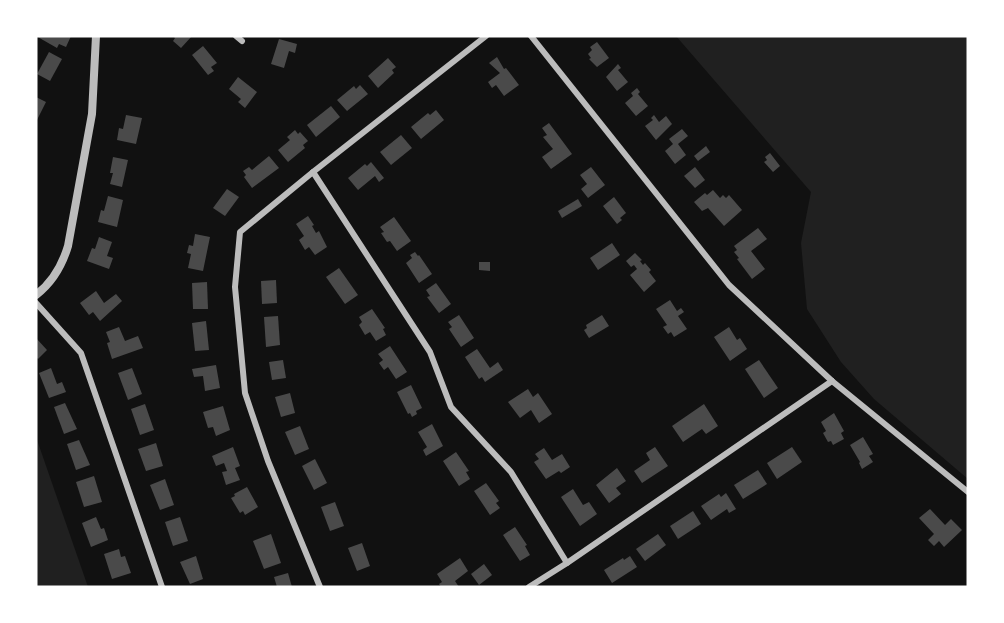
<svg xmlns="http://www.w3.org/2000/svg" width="1004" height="623" font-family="'Sofia Sans Condensed',sans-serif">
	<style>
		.green { fill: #202020 }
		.building { fill: #4a4a4a }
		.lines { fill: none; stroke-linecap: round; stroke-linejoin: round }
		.minor { stroke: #bcbcbc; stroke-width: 6 }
		.tertiary { stroke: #bcbcbc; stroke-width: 8 }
	</style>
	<rect width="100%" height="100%" fill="#111"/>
	<!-- green -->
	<g class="green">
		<path d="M676,36H968V479L874,399L841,362L807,309L801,243L811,192Z"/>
		<path d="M36,437L88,587H36Z"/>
	</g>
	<!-- building -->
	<g class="building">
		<path d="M36,36H71L66,47L59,44L57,48Z"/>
		<path d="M173,36H192L181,48L173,41L175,38Z"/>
		<path d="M279,39L297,44L295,53L289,51L284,68L271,64Z"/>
		<path d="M597,42L609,58L597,67L589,59L591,58L588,54L592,50L590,47Z"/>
		<path d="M203,46L217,63L211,67L214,71L208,75L192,55Z"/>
		<path d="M49,52L62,59L50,81L37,74Z"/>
		<path d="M497,57L504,69L506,68L519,85L504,96L496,85L492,88L488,82L500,73L489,63Z"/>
		<path d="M388,58L396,67L392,70L394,73L378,88L368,76Z"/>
		<path d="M618,64L621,68L618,70L628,82L617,91L606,77Z"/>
		<path d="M238,77L257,92L245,108L238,102L241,99L229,89Z"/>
		<path d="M360,85L368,94L347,111L337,100L354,86L356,89Z"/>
		<path d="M637,88L640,92L638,94L648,106L636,116L625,103L633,96L631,93Z"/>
		<path d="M36,97L46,102L36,122Z"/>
		<path d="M331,106L340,117L316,137L307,125Z"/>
		<path d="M436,110L444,120L421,139L411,127L428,113L430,115Z"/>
		<path d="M126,115L142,118L136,144L117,140L119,128L123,129Z"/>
		<path d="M654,115L659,122L666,116L672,124L656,140L645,126L653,120L651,118Z"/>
		<path d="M549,123L572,154L551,169L542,157L553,149L543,137L547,135L542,128Z"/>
		<path d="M682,129L688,136L678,144L686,155L675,164L665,151L673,144L669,139Z"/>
		<path d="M295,130L298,134L300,132L308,141L303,145L305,148L288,162L278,150L290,140L287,137Z"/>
		<path d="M401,135L412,148L391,165L380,152Z"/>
		<path d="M706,146L710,152L698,161L694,156Z"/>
		<path d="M770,153L780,166L773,172L764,162L767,160L765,157Z"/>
		<path d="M269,156L279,168L252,188L244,177L246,175L243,171L249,167L252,170Z"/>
		<path d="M113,157L128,160L122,187L110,184L113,173H110Z"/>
		<path d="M371,162L384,178L379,182L375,176L358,190L348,178L365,164L367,166Z"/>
		<path d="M591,167L605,185L588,198L581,189L587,184L580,175Z"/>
		<path d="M695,167L705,180L695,188L684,176Z"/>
		<path d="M227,189L239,197L225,216L213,208Z"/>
		<path d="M713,190L720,198L723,195L726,198L729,195L742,210L724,226L708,208L702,211L694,202L705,193L707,195Z"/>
		<path d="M108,196L123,200L117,227L98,222L101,210L104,211Z"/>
		<path d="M614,197L626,213L620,218L622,220L617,224L603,206Z"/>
		<path d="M578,199L582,206L562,218L558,211Z"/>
		<path d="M308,216L314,225L312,226L316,233L319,231L327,247L315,255L309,247L305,250L299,240L304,236L296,224Z"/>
		<path d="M394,217L411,241L397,251L390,241L387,242L381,233L384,232L380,227Z"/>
		<path d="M758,228L767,239L751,251L765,269L752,279L737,259L739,258L734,252L737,250L734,246Z"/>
		<path d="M195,234L210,237L203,271L188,268L191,254L187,253L189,245L193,246Z"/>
		<path d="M99,237L112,242L107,256L113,258L109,269L87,261L92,248L95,249Z"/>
		<path d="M612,243L620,255L598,270L590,258Z"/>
		<path d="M415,252L418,256L419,255L432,274L419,283L406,263L412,258L410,255Z"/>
		<path d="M635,253L642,260L640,261L643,265L645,263L651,270L649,272L656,281L644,292L630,275L637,269L634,265L631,267L626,261Z"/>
		<path d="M479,262H490V271L479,270Z"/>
		<path d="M339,268L358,295L345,304L326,277Z"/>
		<path d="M276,280L277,303L262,304L261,281Z"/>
		<path d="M207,282L208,309H193L192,283Z"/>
		<path d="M436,283L451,304L439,313L427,297L430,296L426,290Z"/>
		<path d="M96,291L104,303L116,294L122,301L100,321L93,312L89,315L80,303Z"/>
		<path d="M670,300L677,311L681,308L684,312L678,316L687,329L674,337L671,332L668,334L663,327L667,325L656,309Z"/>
		<path d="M372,309L385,328L383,329L386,335L376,341L370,332L365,335L359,325L362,322L359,317Z"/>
		<path d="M459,315L474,338L461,347L449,329L452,327L448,322Z"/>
		<path d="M602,315L609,326L589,338L584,330L587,328L586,325Z"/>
		<path d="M278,316L280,345L266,347L264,317Z"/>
		<path d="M206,321L209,350L195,351L192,323Z"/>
		<path d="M119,327L125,341L138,336L143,348L112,359L107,343L110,342L106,332Z"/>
		<path d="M729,327L737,340L740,338L747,349L730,361L714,337Z"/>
		<path d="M36,338L47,350L38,359L36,357Z"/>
		<path d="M390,346L407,372L396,379L388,367L384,370L379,363L383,360L378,354Z"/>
		<path d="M477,349L490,368L498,362L503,370L485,382L482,377L479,379L465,357Z"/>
		<path d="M283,360L286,378L272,380L269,362Z"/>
		<path d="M759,360L778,388L764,398L745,369Z"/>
		<path d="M216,365L220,388L205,391L203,376L194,377L192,369Z"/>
		<path d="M51,368L57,384L62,382L66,392L49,398L39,373Z"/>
		<path d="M132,368L142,394L128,400L118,373Z"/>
		<path d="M411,385L422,408L416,411L417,414L412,417L410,413L408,414L397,392Z"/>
		<path d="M528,389L533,397L538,393L552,414L539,423L531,410L520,418L508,402Z"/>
		<path d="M290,393L295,413L281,417L275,397Z"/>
		<path d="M65,403L77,429L64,434L54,407Z"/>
		<path d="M145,404L154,430L140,435L131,409Z"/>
		<path d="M704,404L718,426L706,434L702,429L683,442L672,426Z"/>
		<path d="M223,406L230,430L216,436L213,427L208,428L203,412Z"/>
		<path d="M834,413L844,431L841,433L844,439L833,445L831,441L828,442L823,433L826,431L821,422Z"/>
		<path d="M432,424L443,446L426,456L423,450L427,447L418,432Z"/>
		<path d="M300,426L309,449L295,455L285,432Z"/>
		<path d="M863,437L873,454L869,456L873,462L862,469L859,463L860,462L850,445Z"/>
		<path d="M79,440L90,465L76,470L67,444Z"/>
		<path d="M156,443L163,466L146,471L138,449Z"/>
		<path d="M233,447L240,466L235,468L240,480L226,485L222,472L227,471L224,463L216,466L212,456Z"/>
		<path d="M655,447L668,466L642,483L634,471L650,460L646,453Z"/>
		<path d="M792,447L802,462L777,479L767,463Z"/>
		<path d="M544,448L552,460L562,454L570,467L561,473L559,471L546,479L534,462L539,459L535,454Z"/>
		<path d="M456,452L469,471L466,472L470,479L459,486L443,461Z"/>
		<path d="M315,459L327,483L314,490L302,466Z"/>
		<path d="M617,468L626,481L616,488L621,494L609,503L596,485Z"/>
		<path d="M758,470L767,484L743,499L734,485Z"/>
		<path d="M94,476L102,502L84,507L76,482Z"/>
		<path d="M165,479L174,505L160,510L150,485Z"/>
		<path d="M486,483L499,501L496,503L500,508L490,515L474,491Z"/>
		<path d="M247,487L258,507L245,515L243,511L240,513L231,498L235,496L234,494Z"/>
		<path d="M573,489L583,505L589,502L597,514L580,526L561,497Z"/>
		<path d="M726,493L736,509L729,513L727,509L711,520L701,506L719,494L721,497Z"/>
		<path d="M335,502L344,526L330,531L321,507Z"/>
		<path d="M930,509L945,525L951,519L962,530L944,547L939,541L934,546L928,540L934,534L919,518Z"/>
		<path d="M693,511L701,524L678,539L670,526Z"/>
		<path d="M96,517L101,529L104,528L108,540L91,547L82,523Z"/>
		<path d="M180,517L188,541L173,546L165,522Z"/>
		<path d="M515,527L527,545L525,546L530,555L520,561L503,535Z"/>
		<path d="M271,534L281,563L264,569L253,541Z"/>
		<path d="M658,534L666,545L645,561L636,549Z"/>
		<path d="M362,543L370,566L357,571L348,548Z"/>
		<path d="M119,549L121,557L125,556L131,573L112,579L104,554Z"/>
		<path d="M196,556L203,579L190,584L180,562Z"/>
		<path d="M630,556L637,567L612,583L604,570L623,558L624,560Z"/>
		<path d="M460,558L468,571L455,581L459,587H441L439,584L442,582L437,574Z"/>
		<path d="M484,564L492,575L479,585L471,574Z"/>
		<path d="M288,573L292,587H277L274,577Z"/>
	</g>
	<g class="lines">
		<!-- minor -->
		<g class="minor">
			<path d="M236,36L242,41"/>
			<path d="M531,36L729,285L832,381L968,492"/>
			<path d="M313,172L430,352L451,407L511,472L567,563"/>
			<path d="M36,303L81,353L162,587"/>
			<path d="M320,587L268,461L245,393L235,287L240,232L313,172L486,36"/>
			<path d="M529,587L567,563L832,381"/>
		</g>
		<!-- tertiary -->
		<path class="tertiary" d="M36,295C53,282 62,266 68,246L92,114L96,36"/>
	</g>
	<!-- border -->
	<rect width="1004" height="623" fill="none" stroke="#ffffff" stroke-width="75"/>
</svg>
